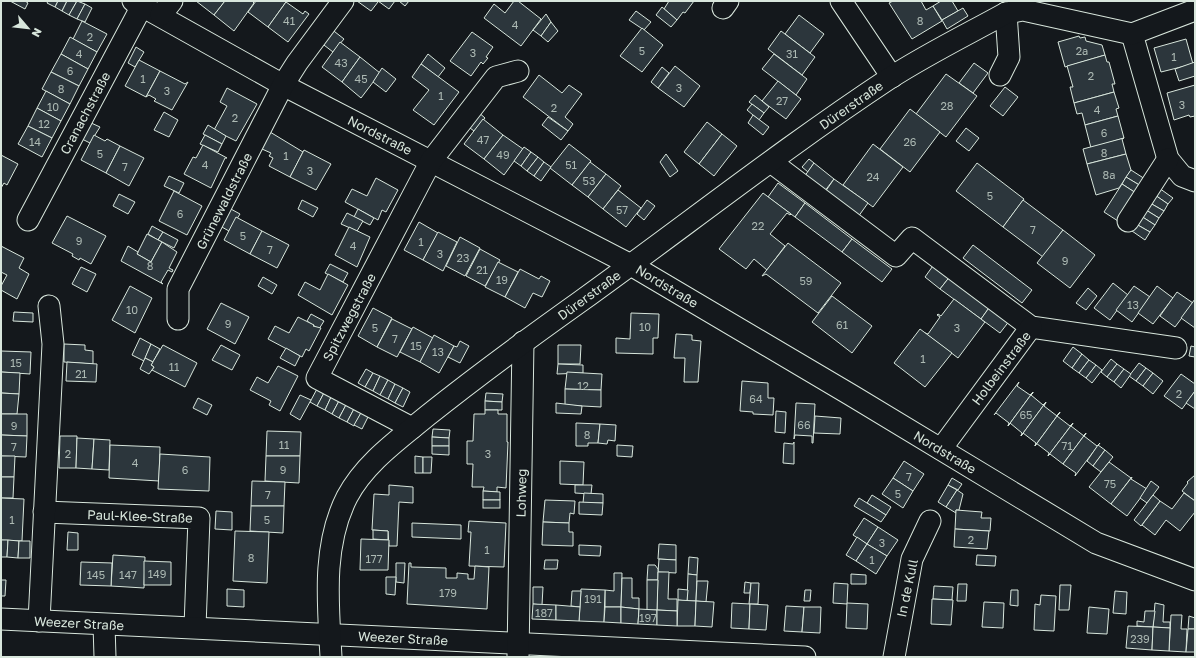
<svg xmlns="http://www.w3.org/2000/svg" width="1196" height="658" font-family="'Golos Text',sans-serif">
	<style>
		.building { fill: #2c363c; stroke: #d8e6dc }
		.lines { fill: none; stroke-linecap: round; stroke-linejoin: round }
		.minor-casing { stroke: #d8e6dc; stroke-width: 23 }
		.minor { stroke: #14181c; stroke-width: 21 }
		.labels { text-anchor: middle; dominant-baseline: central; stroke-width: 3; stroke-linejoin: round; paint-order: stroke }
		.number-label { font-size: 11px; fill: #adbab4 }
		.street-label { font-size: 13px; fill: #d8e6dc; stroke: #14181c }
	</style>
	<rect width="100%" height="100%" fill="#14181c"/>
	<!-- building -->
	<g class="building">
		<path d="M10,1H25L28,3L25,9Z"/>
		<path d="M48,1H58L55,7L47,3Z"/>
		<path d="M58,1H67L62,11L55,7Z"/>
		<path d="M67,1H77L69,15L62,11Z"/>
		<path d="M77,1L85,4L77,19L69,15Z"/>
		<path d="M196,1H225L214,15Z"/>
		<path d="M225,1H252L254,3L234,31L214,15Z"/>
		<path d="M256,1H285L286,2L268,27L248,12Z"/>
		<path d="M357,1H378V2L371,11Z"/>
		<path d="M378,1H395L389,9Z"/>
		<path d="M399,1H409L405,6Z"/>
		<path d="M514,1H518L541,19L521,46L484,18L494,4L505,13Z"/>
		<path d="M669,1H694L685,13L683,12L677,20L664,9Z"/>
		<path d="M893,1H921L926,10L933,6L942,21L912,39L889,3Z"/>
		<path d="M941,1H952L958,11L942,20L933,6Z"/>
		<path d="M286,2L303,14L305,11L309,14L288,42L268,27Z"/>
		<path d="M85,4L92,8L85,22L77,19Z"/>
		<path d="M662,7L677,20L671,27L656,15Z"/>
		<path d="M963,8L968,16L947,29L942,20Z"/>
		<path d="M636,11L651,22L644,30L629,20Z"/>
		<path d="M546,14L551,22L541,36L533,30Z"/>
		<path d="M799,15L824,34L810,53L785,34Z"/>
		<path d="M82,21L107,34L97,52L73,39Z"/>
		<path d="M551,22L558,31L548,42L541,36Z"/>
		<path d="M330,28L344,39L333,52L320,42Z"/>
		<path d="M642,28L663,45L642,72L620,56Z"/>
		<path d="M781,31L815,57L802,75L768,49Z"/>
		<path d="M472,32L493,47L486,57L488,58L483,64L481,62L471,76L450,61Z"/>
		<path d="M1079,36L1080,38L1085,37L1086,41L1102,45L1105,55L1065,67L1058,42Z"/>
		<path d="M70,37L97,52L88,69L61,54Z"/>
		<path d="M1186,39L1193,64L1161,72L1154,48Z"/>
		<path d="M340,42L360,57L342,82L322,67Z"/>
		<path d="M136,47L144,52L135,67L128,63Z"/>
		<path d="M61,54L88,69L79,86L51,72Z"/>
		<path d="M428,54L445,68L438,77L421,64Z"/>
		<path d="M774,54L807,79L796,95L762,69Z"/>
		<path d="M1105,55L1107,62H1109L1115,84H1112L1114,92L1074,103L1070,87H1073L1067,66Z"/>
		<path d="M360,57L380,73L361,98L342,82Z"/>
		<path d="M139,60L160,71L146,97L125,86Z"/>
		<path d="M1195,62V76L1179,81L1175,69Z"/>
		<path d="M974,63L988,73L973,93L959,83Z"/>
		<path d="M421,64L459,92L434,125L413,110L429,90L412,77Z"/>
		<path d="M675,66L700,86L684,107L658,88Z"/>
		<path d="M662,67L669,73L658,88L651,82Z"/>
		<path d="M382,68L396,79L386,92L373,82Z"/>
		<path d="M160,71L185,84L188,82L172,110L154,101L156,99L149,95L146,97Z"/>
		<path d="M51,72L79,86L70,104L42,89Z"/>
		<path d="M946,74L977,96L946,137L916,114Z"/>
		<path d="M539,75L562,93L569,85L582,94L565,117L573,124L568,131L523,97Z"/>
		<path d="M778,81L801,99L786,119L762,101Z"/>
		<path d="M1195,85V116L1190,117L1189,115L1174,120L1167,93Z"/>
		<path d="M1005,87L1018,97L1003,116L990,106Z"/>
		<path d="M227,88L257,104L236,141L214,130L227,106L220,102Z"/>
		<path d="M46,91L70,104L61,121L37,108Z"/>
		<path d="M1114,92L1119,108L1116,109L1118,116L1085,125L1082,113L1077,114L1074,103Z"/>
		<path d="M755,95L769,107L764,113L749,102Z"/>
		<path d="M752,104L764,113L759,120L747,110Z"/>
		<path d="M37,108L61,121L52,138L28,126Z"/>
		<path d="M910,109L940,132L910,172L880,149Z"/>
		<path d="M477,111L485,118L474,131L466,125Z"/>
		<path d="M164,112L178,120L169,137L154,130Z"/>
		<path d="M753,115L769,127L763,135L748,123Z"/>
		<path d="M1118,116L1124,138L1091,148L1085,125Z"/>
		<path d="M548,117L568,131L561,140L542,125Z"/>
		<path d="M483,119L503,135L484,159L464,144Z"/>
		<path d="M89,122L100,127L90,143L80,138Z"/>
		<path d="M707,122L722,134L699,164L684,152Z"/>
		<path d="M208,125L226,136L222,144L203,134Z"/>
		<path d="M28,126L52,138L42,157L18,144Z"/>
		<path d="M966,128L979,138L969,151L956,141Z"/>
		<path d="M270,132L303,152L290,177L269,166L273,158L269,156L271,153L262,149Z"/>
		<path d="M722,134L737,146L714,176L699,164Z"/>
		<path d="M94,135L105,141L107,139L120,146L106,173L81,160Z"/>
		<path d="M205,135L222,144L218,152L200,144Z"/>
		<path d="M503,135L523,149L504,175L484,159Z"/>
		<path d="M1124,138L1122,139L1126,154L1087,164L1083,149Z"/>
		<path d="M569,144L591,161L572,185L550,168Z"/>
		<path d="M873,144L903,167L873,207L843,185Z"/>
		<path d="M203,145L227,158H225L211,188L184,174L193,157L196,158Z"/>
		<path d="M120,146L144,158L129,186L106,173Z"/>
		<path d="M524,147L531,152L521,166L514,161Z"/>
		<path d="M304,150L331,164L316,190L290,177Z"/>
		<path d="M531,152L538,157L527,171L521,166Z"/>
		<path d="M666,154L678,171L670,177L660,162Z"/>
		<path d="M1126,154L1131,170L1119,188L1096,195L1087,164Z"/>
		<path d="M1,155L18,164L7,185L4,183L1,188Z"/>
		<path d="M538,157L544,162L534,176L527,171Z"/>
		<path d="M809,159L814,163L808,172L802,167Z"/>
		<path d="M544,162L551,167L541,181L534,176Z"/>
		<path d="M590,162L606,174L588,197L572,185Z"/>
		<path d="M814,163L834,179L824,192L804,177Z"/>
		<path d="M977,163L1024,199L1003,227L956,191Z"/>
		<path d="M1131,170L1145,179L1141,186L1126,177Z"/>
		<path d="M606,174L621,186L603,209L588,197Z"/>
		<path d="M169,176L184,183L179,193L164,186Z"/>
		<path d="M1126,177L1141,186L1136,193L1122,184Z"/>
		<path d="M376,178L398,190L386,212L382,210L378,220L345,202L352,189L367,196Z"/>
		<path d="M834,179L868,203L858,217L825,192Z"/>
		<path d="M778,183L805,203L795,217L768,197Z"/>
		<path d="M1122,184L1136,193L1118,221L1104,212Z"/>
		<path d="M1159,188L1173,198L1168,204L1155,195Z"/>
		<path d="M618,190L641,208L626,227L603,209Z"/>
		<path d="M174,191L202,206L187,235L159,221Z"/>
		<path d="M763,193L791,214L790,215L787,213L770,234L785,246L767,270L754,259L746,269L719,249Z"/>
		<path d="M119,194L135,202L128,214L113,206Z"/>
		<path d="M1155,195L1168,204L1164,211L1150,203Z"/>
		<path d="M302,200L318,208L313,217L298,209Z"/>
		<path d="M647,200L655,206L644,220L637,214Z"/>
		<path d="M1023,200L1063,230L1043,257L1003,227Z"/>
		<path d="M805,203L852,239L842,252L795,217Z"/>
		<path d="M1150,203L1164,211L1159,218L1146,210Z"/>
		<path d="M229,208L240,214L229,231L220,226Z"/>
		<path d="M358,209L374,218L370,225L354,217Z"/>
		<path d="M1146,210L1159,218L1155,225L1141,216Z"/>
		<path d="M347,213L363,221L357,231L341,224Z"/>
		<path d="M67,216L106,236L91,264L80,258L79,260L72,256L73,254L52,243Z"/>
		<path d="M1141,216L1155,225L1150,232L1136,224Z"/>
		<path d="M236,217L262,231L250,254L224,240Z"/>
		<path d="M419,222L438,233L423,260L404,250Z"/>
		<path d="M1136,224L1150,232L1145,240L1132,231Z"/>
		<path d="M152,226L163,232L158,240L148,234Z"/>
		<path d="M349,227L370,237L357,267L335,255Z"/>
		<path d="M1063,230L1095,255L1070,288L1037,263Z"/>
		<path d="M262,231L289,245L277,268L250,254Z"/>
		<path d="M163,232L178,240L174,248L158,240Z"/>
		<path d="M438,232L457,242L443,271L423,260Z"/>
		<path d="M147,234L162,242L151,262L137,254Z"/>
		<path d="M460,237L480,248L465,276L446,266Z"/>
		<path d="M852,239L892,269L882,282L842,252Z"/>
		<path d="M162,242L177,252L169,268L173,270L172,272L168,270L161,282L163,284L121,261L128,246L138,252L137,254L151,262Z"/>
		<path d="M788,243L841,283L818,313L766,274L762,276Z"/>
		<path d="M973,245L1032,290L1022,303L963,258Z"/>
		<path d="M1,246L24,258L19,268L29,274L17,299L1,290V286L7,275L1,272Z"/>
		<path d="M480,249L500,260L485,286L466,276Z"/>
		<path d="M498,262L518,272L505,297L485,287Z"/>
		<path d="M935,263L951,275L940,289L925,277Z"/>
		<path d="M330,264L348,273L343,282L325,273Z"/>
		<path d="M81,267L96,274L87,292L72,284Z"/>
		<path d="M520,269L539,279L541,276L550,281L542,297L533,293L525,308L505,297Z"/>
		<path d="M328,274L348,285L332,315L298,295L305,282L320,290Z"/>
		<path d="M951,275L991,305L981,319L940,289Z"/>
		<path d="M263,277L277,285L272,294L258,286Z"/>
		<path d="M1113,283L1128,295L1110,320L1094,308Z"/>
		<path d="M130,286L152,298L135,333L112,320Z"/>
		<path d="M1134,286L1150,297L1132,322L1116,310Z"/>
		<path d="M1157,286L1173,298L1153,324L1138,313Z"/>
		<path d="M1088,288L1097,296L1086,310L1076,303Z"/>
		<path d="M1177,292L1193,303L1175,327L1160,316Z"/>
		<path d="M832,296L872,326L852,353L812,322Z"/>
		<path d="M954,299L985,322L958,358L925,333L928,334L940,317L937,315L938,314L941,316Z"/>
		<path d="M1195,299V328L1181,318Z"/>
		<path d="M221,303L249,317L235,344L207,329Z"/>
		<path d="M991,305L1010,320L1000,333L981,319Z"/>
		<path d="M373,308L392,318L377,347L358,336Z"/>
		<path d="M14,312L33,313V322L13,321Z"/>
		<path d="M631,313L659,314L658,338H653V354L616,353V338L630,339Z"/>
		<path d="M311,314L324,321L319,329L307,321Z"/>
		<path d="M298,317L314,325L313,326L321,328L309,351L306,349L302,357L268,339L275,326L289,333Z"/>
		<path d="M392,319L412,329L397,357L377,347Z"/>
		<path d="M413,327L433,338L420,362L400,352Z"/>
		<path d="M920,329L952,353L925,387L894,363Z"/>
		<path d="M676,334L692,335V340L701,341L698,382H684L685,358H674Z"/>
		<path d="M434,335L454,346L439,373L420,362Z"/>
		<path d="M140,338L151,344L144,361L132,355Z"/>
		<path d="M460,341L469,346L460,363L448,357L454,346L457,347Z"/>
		<path d="M64,344L85,345V350L93,351V364L64,362Z"/>
		<path d="M151,344L160,349L153,362L145,358Z"/>
		<path d="M163,345L197,363L185,387L152,370L154,367L151,365Z"/>
		<path d="M221,345L240,355L232,370L212,360Z"/>
		<path d="M558,345H581L580,364H558Z"/>
		<path d="M1191,346L1195,347V357L1189,356Z"/>
		<path d="M1073,347L1082,354L1072,368L1063,361Z"/>
		<path d="M286,348L300,356L295,366L280,358Z"/>
		<path d="M1,351L31,352L30,374L1,372Z"/>
		<path d="M1082,354L1089,360L1079,373L1072,368Z"/>
		<path d="M145,358L153,362L151,365L154,367L149,374L140,369Z"/>
		<path d="M1111,359L1117,364L1107,377L1101,372Z"/>
		<path d="M1089,360L1096,365L1086,378L1079,373Z"/>
		<path d="M67,362L97,364L96,382L66,381Z"/>
		<path d="M1139,363L1146,368L1136,381L1129,376Z"/>
		<path d="M558,364L583,365V373L557,374Z"/>
		<path d="M1117,364L1124,369L1114,382L1107,377Z"/>
		<path d="M1096,365L1102,370L1092,383L1086,378Z"/>
		<path d="M278,366L298,376L280,411L269,405L271,401L250,390L257,377L268,383Z"/>
		<path d="M1146,368L1153,373L1143,386L1136,381Z"/>
		<path d="M366,369L373,373L365,387L358,383Z"/>
		<path d="M1124,369L1131,374L1121,388L1114,382Z"/>
		<path d="M1,372L20,373L19,394L1,393Z"/>
		<path d="M567,372L602,374L601,390L565,389Z"/>
		<path d="M373,373L380,376L373,391L365,387Z"/>
		<path d="M1153,373L1163,381L1153,394L1143,386Z"/>
		<path d="M1181,374L1195,384V391L1182,409L1164,396Z"/>
		<path d="M380,376L388,380L380,395L373,391Z"/>
		<path d="M388,380L395,384L388,399L380,395Z"/>
		<path d="M742,381L768,383V398H774L773,415L753,414V412L740,411Z"/>
		<path d="M1019,382L1017,386L1030,395L1033,392L1008,426L1009,423L996,413L994,415Z"/>
		<path d="M395,384L403,388L395,403L388,399Z"/>
		<path d="M318,387L325,391L317,406L310,402Z"/>
		<path d="M403,388L410,392L403,407L395,403Z"/>
		<path d="M565,389L601,390V407L565,405Z"/>
		<path d="M325,391L332,395L325,410L317,406Z"/>
		<path d="M1195,391V409L1186,403Z"/>
		<path d="M1,393L19,394L17,414H1Z"/>
		<path d="M486,393L503,394L502,402L485,401Z"/>
		<path d="M1033,393L1031,395L1043,405L1046,402L1021,436L1022,433L1010,423L1008,426L1033,392Z"/>
		<path d="M300,395L311,400L300,420L290,414Z"/>
		<path d="M332,395L340,399L332,414L325,410Z"/>
		<path d="M198,398L212,405L207,415L193,408Z"/>
		<path d="M340,399L347,403L339,418L332,414Z"/>
		<path d="M485,401L502,402V410H485Z"/>
		<path d="M1046,402L1044,406L1057,416L1060,412L1035,446L1036,443L1023,433L1021,436Z"/>
		<path d="M347,403L355,407L347,422L339,418Z"/>
		<path d="M556,403L582,406L581,414L556,413Z"/>
		<path d="M796,403L815,404L813,443H812V436L795,435L794,439Z"/>
		<path d="M355,407L362,411L354,426L347,422Z"/>
		<path d="M485,410H498V414H507V442H508L506,488L497,487V492L483,491L484,487H472L473,464H467V441H473L474,414H485Z"/>
		<path d="M362,411L369,415L362,429L354,425Z"/>
		<path d="M776,411L786,412L785,433L775,432Z"/>
		<path d="M1060,412L1057,416L1070,426L1073,423L1048,456L1049,453L1036,443L1035,446Z"/>
		<path d="M1,414H27V436L1,435Z"/>
		<path d="M815,416L841,418L840,434L814,433Z"/>
		<path d="M576,423L600,424L598,443H588V446H576Z"/>
		<path d="M1073,423L1071,426L1084,436L1086,433L1063,464L1050,454L1048,456Z"/>
		<path d="M600,424L616,425L615,441L608,440L607,444L598,443Z"/>
		<path d="M433,429L450,430L449,438L432,437Z"/>
		<path d="M267,431L301,432L300,456H266Z"/>
		<path d="M1086,433L1084,436L1097,446L1100,443L1075,476L1076,473L1063,464Z"/>
		<path d="M1,435L27,436L26,457L1,456Z"/>
		<path d="M60,436H77L76,468H59Z"/>
		<path d="M432,437L449,438V446H432Z"/>
		<path d="M77,438L94,439L92,469L76,468Z"/>
		<path d="M94,439L110,440L109,470L92,469Z"/>
		<path d="M794,442V464L783,463L784,443L793,444Z"/>
		<path d="M110,445L160,447L159,481L109,478Z"/>
		<path d="M617,445L633,446L632,457L617,456Z"/>
		<path d="M1098,445L1105,450L1093,466L1087,461Z"/>
		<path d="M432,446H449V455L432,454Z"/>
		<path d="M1105,450L1113,457L1101,472L1093,466Z"/>
		<path d="M160,454L210,457L209,491L158,489Z"/>
		<path d="M1,456H15L14,477H1Z"/>
		<path d="M266,456H300L299,483L265,481Z"/>
		<path d="M415,456L423,457V473H415Z"/>
		<path d="M423,457H432L431,473H423Z"/>
		<path d="M560,461L584,462L583,485L560,484Z"/>
		<path d="M904,461L924,474L913,491L893,478Z"/>
		<path d="M1109,462L1131,478L1111,504L1089,487Z"/>
		<path d="M1195,475V501L1182,491L1188,483L1187,482Z"/>
		<path d="M1,477H14L13,498H1Z"/>
		<path d="M1132,477L1131,479L1147,489L1127,516L1111,504Z"/>
		<path d="M893,478L913,491L903,508L882,494Z"/>
		<path d="M952,478L962,484L958,490L948,485Z"/>
		<path d="M252,481L285,482L284,506H251Z"/>
		<path d="M1151,481L1159,487L1147,503L1140,498Z"/>
		<path d="M389,485L413,487V503L399,502L397,546H389L388,531L372,530L374,494L389,495Z"/>
		<path d="M575,485H592L591,494L575,493Z"/>
		<path d="M948,485L957,490L946,507L938,502Z"/>
		<path d="M957,490L963,494L959,510H956V513L946,507Z"/>
		<path d="M483,491L500,492V500H483Z"/>
		<path d="M584,493L603,494V503H583Z"/>
		<path d="M1184,493L1195,501V512L1180,531L1166,520L1155,535L1142,525L1160,501L1172,509Z"/>
		<path d="M872,495L891,507L886,515L867,503Z"/>
		<path d="M1153,495L1160,501L1141,526L1134,520Z"/>
		<path d="M1,498L24,499L22,541L1,540Z"/>
		<path d="M859,498L886,515L881,522L854,506Z"/>
		<rect x="483" y="500" width="17" height="8"/>
		<path d="M545,500L575,501L574,514L570,513L569,523L543,522Z"/>
		<path d="M579,502L603,503L602,515L579,514Z"/>
		<path d="M251,506H284L283,533L250,531Z"/>
		<path d="M956,510L982,512L981,518H991L990,531L955,529Z"/>
		<path d="M216,511L232,512V530L215,529Z"/>
		<path d="M864,518L878,527L867,544L853,535Z"/>
		<path d="M469,521L506,523L504,567L469,566L471,532H468Z"/>
		<path d="M543,522L569,523V532H573V546L542,545Z"/>
		<path d="M412,523L461,525V539L412,537Z"/>
		<path d="M878,527L898,540L887,556L867,544Z"/>
		<path d="M955,529L989,531L987,549L954,547Z"/>
		<path d="M373,530L388,531V540L373,539Z"/>
		<path d="M235,531L269,532L267,583L233,581Z"/>
		<path d="M68,532L78,533V550H67Z"/>
		<path d="M857,537L867,544L856,561L846,555Z"/>
		<path d="M361,539L389,540L388,570H360Z"/>
		<path d="M1,540H8L7,557H1Z"/>
		<path d="M8,540L19,541L18,558L7,557Z"/>
		<path d="M19,541H30V558H18Z"/>
		<path d="M659,544L676,545V560L658,559Z"/>
		<path d="M867,544L887,556L876,574L856,561Z"/>
		<path d="M579,545L601,546L600,556L579,555Z"/>
		<path d="M113,555L145,557L144,588L111,586Z"/>
		<path d="M977,555L996,556L995,566L976,565Z"/>
		<path d="M689,557L698,558L697,575L688,574Z"/>
		<path d="M659,559L676,560V573L658,572Z"/>
		<path d="M545,560H558L557,569H544Z"/>
		<path d="M144,561L171,562V585H144Z"/>
		<path d="M81,562L112,563L111,586L80,585Z"/>
		<path d="M396,563H405L404,583L396,582Z"/>
		<path d="M409,563H411V567L446,568V578H457V573L468,574V579H474L475,566L489,567L487,609L407,604Z"/>
		<path d="M648,565H655L658,569V580H647Z"/>
		<path d="M658,572H669L668,599H677V611L657,610Z"/>
		<path d="M614,573H622L621,607H605V590L614,591Z"/>
		<path d="M688,574L697,575L696,601H687Z"/>
		<path d="M851,574L866,575V584H851Z"/>
		<path d="M386,577H396L395,595L386,594Z"/>
		<path d="M622,578H632V598H639V609L621,607Z"/>
		<path d="M1,580H6L5,596H1Z"/>
		<path d="M647,580H658L657,610H647Z"/>
		<path d="M697,581H708L706,602L696,601Z"/>
		<path d="M745,582L751,583L750,593H744Z"/>
		<path d="M751,583H759L758,604H749Z"/>
		<path d="M834,583L848,584L847,604L833,603Z"/>
		<path d="M958,584H967L966,601H957Z"/>
		<path d="M1060,585H1071L1069,610H1059Z"/>
		<path d="M934,586L953,587L952,600L933,599Z"/>
		<path d="M533,587H543L542,605L533,604Z"/>
		<path d="M227,589L244,590V607L227,606Z"/>
		<path d="M581,589L605,590L604,622L579,621Z"/>
		<path d="M678,589L688,590L687,601L678,600Z"/>
		<path d="M805,590H811L810,601H804Z"/>
		<path d="M1011,590H1018V606L1010,605Z"/>
		<path d="M572,591H581L580,607L571,606Z"/>
		<path d="M1115,591L1127,592L1126,614L1113,613Z"/>
		<path d="M1041,595L1056,596L1054,631L1034,630L1035,604L1040,605Z"/>
		<path d="M932,599L953,600L951,625L931,624Z"/>
		<path d="M678,600L696,601L695,626H677Z"/>
		<path d="M696,601L714,602L712,627L695,626Z"/>
		<path d="M984,602L1004,603L1003,628L982,627Z"/>
		<path d="M732,603L750,604L749,629L731,628Z"/>
		<path d="M847,603L868,604L867,629L846,628Z"/>
		<path d="M1155,603L1164,605L1163,622H1170V628L1153,627Z"/>
		<path d="M533,604L556,605V620L532,619Z"/>
		<path d="M750,604L768,605L766,630L749,629Z"/>
		<path d="M556,605L580,607L579,621L556,620Z"/>
		<path d="M786,606L804,607L802,632L784,631Z"/>
		<path d="M605,607H621V623L604,622Z"/>
		<path d="M621,607L639,609L638,624L621,623Z"/>
		<path d="M804,607H821L820,633L802,632Z"/>
		<path d="M1089,607L1109,609L1107,634L1087,633Z"/>
		<path d="M639,609L657,610V625L638,624Z"/>
		<path d="M657,610L677,611V626L657,625Z"/>
		<path d="M1145,611H1155L1153,627L1137,626V621L1144,622Z"/>
		<path d="M1171,615H1182L1181,629H1187L1186,652L1169,651Z"/>
		<path d="M1189,616L1195,618V629H1188Z"/>
		<path d="M1128,626L1153,627L1152,650L1126,648Z"/>
		<path d="M1153,627L1170,628L1169,651L1152,650Z"/>
		<path d="M1188,629H1195V652H1186Z"/>
	</g>
	<g class="lines">
		<defs>
			<g id="minor">
				<path d="M133,1L283,85L631,265L851,395L1096,543L1195,580"/>
				<path d="M841,1L892,77"/>
				<path d="M723,8L728,1"/>
				<path d="M161,15L172,1"/>
				<path d="M1132,34L1168,159L1182,176L1195,181"/>
				<path d="M1000,75L1009,57L1006,13"/>
				<path d="M771,162L896,256L912,238L1031,327L1176,348"/>
				<path d="M28,220L142,6"/>
				<path d="M1128,221L1168,159"/>
				<path d="M178,319V289L283,85L297,63L343,1"/>
				<path d="M412,428L317,378L431,161L496,77L518,71"/>
				<path d="M941,449L1031,327"/>
				<path d="M44,512L199,518L195,627"/>
				<path d="M1,619L805,657"/>
				<path d="M39,621L53,344L49,306"/>
				<path d="M104,625L105,657"/>
				<path d="M518,656L523,342"/>
				<path d="M331,657C328,603 322,546 347,497C365,463 398,440 427,416C477,376 529,338 581,301C684,227 784,148 890,78C927,54 968,34 1006,13L1023,10L1132,34L1195,10"/>
				<path d="M894,657L912,559L930,521"/>
			</g>
		</defs>
		<!-- minor casing -->
		<use href="#minor" class="minor-casing"/>
		<!-- minor -->
		<use href="#minor" class="minor"/>
	</g>
	<g class="labels">
		<!-- number labels -->
		<g class="number-label">
			<text x="289" y="20">41</text>
			<text x="920" y="20">8</text>
			<text x="515" y="24">4</text>
			<text x="90" y="36">2</text>
			<text x="642" y="50">5</text>
			<text x="1082" y="50">2a</text>
			<text x="473" y="52">3</text>
			<text x="79" y="53">4</text>
			<text x="792" y="53">31</text>
			<text x="1174" y="56">1</text>
			<text x="341" y="62">43</text>
			<text x="70" y="70">6</text>
			<text x="1091" y="75">2</text>
			<text x="143" y="78">1</text>
			<text x="361" y="78">45</text>
			<text x="679" y="87">3</text>
			<text x="61" y="88">8</text>
			<text x="167" y="90">3</text>
			<text x="441" y="95">1</text>
			<text x="782" y="100">27</text>
			<text x="1182" y="104">3</text>
			<text x="947" y="105">28</text>
			<text x="53" y="106">10</text>
			<text x="554" y="107">2</text>
			<text x="1097" y="109">4</text>
			<text x="235" y="117">2</text>
			<text x="44" y="123">12</text>
			<text x="1104" y="132">6</text>
			<text x="483" y="139">47</text>
			<text x="35" y="141">14</text>
			<text x="910" y="141">26</text>
			<text x="1104" y="152">8</text>
			<text x="100" y="153">5</text>
			<text x="503" y="154">49</text>
			<text x="286" y="155">1</text>
			<text x="205" y="164">4</text>
			<text x="571" y="164">51</text>
			<text x="125" y="166">7</text>
			<text x="310" y="170">3</text>
			<text x="1109" y="174">8a</text>
			<text x="873" y="176">24</text>
			<text x="589" y="180">53</text>
			<text x="990" y="195">5</text>
			<text x="622" y="209">57</text>
			<text x="180" y="213">6</text>
			<text x="758" y="225">22</text>
			<text x="1033" y="229">7</text>
			<text x="243" y="235">5</text>
			<text x="79" y="240">9</text>
			<text x="421" y="241">1</text>
			<text x="353" y="245">4</text>
			<text x="270" y="249">7</text>
			<text x="440" y="253">3</text>
			<text x="463" y="257">23</text>
			<text x="1065" y="260">9</text>
			<text x="150" y="265">8</text>
			<text x="482" y="269">21</text>
			<text x="502" y="279">19</text>
			<text x="806" y="280">59</text>
			<text x="1133" y="304">13</text>
			<text x="132" y="309">10</text>
			<text x="228" y="323">9</text>
			<text x="842" y="324">61</text>
			<text x="645" y="326">10</text>
			<text x="375" y="327">5</text>
			<text x="957" y="327">3</text>
			<text x="395" y="338">7</text>
			<text x="416" y="345">15</text>
			<text x="438" y="351">13</text>
			<text x="923" y="358">1</text>
			<text x="16" y="362">15</text>
			<text x="174" y="366">11</text>
			<text x="81" y="373">21</text>
			<text x="583" y="385">12</text>
			<text x="1179" y="393">2</text>
			<text x="756" y="398">64</text>
			<text x="1026" y="414">65</text>
			<text x="804" y="424">66</text>
			<text x="14" y="425">9</text>
			<text x="587" y="434">8</text>
			<text x="284" y="444">11</text>
			<text x="1067" y="445">71</text>
			<text x="14" y="446">7</text>
			<text x="68" y="453">2</text>
			<text x="488" y="453">3</text>
			<text x="135" y="462">4</text>
			<text x="185" y="469">6</text>
			<text x="283" y="469">9</text>
			<text x="909" y="476">7</text>
			<text x="1110" y="483">75</text>
			<text x="898" y="493">5</text>
			<text x="268" y="494">7</text>
			<text x="12" y="519">1</text>
			<text x="267" y="519">5</text>
			<text x="971" y="539">2</text>
			<text x="882" y="542">3</text>
			<text x="487" y="549">1</text>
			<text x="251" y="557">8</text>
			<text x="374" y="558">177</text>
			<text x="872" y="559">1</text>
			<text x="157" y="573">149</text>
			<text x="96" y="574">145</text>
			<text x="128" y="574">147</text>
			<text x="448" y="592">179</text>
			<text x="593" y="598">191</text>
			<text x="544" y="612">187</text>
			<text x="648" y="617">197</text>
			<text x="1140" y="638">239</text>
		</g>
		<!-- street labels -->
		<g class="street-label">
			<text transform="translate(851 105) rotate(-35)">Dürerstraße</text>
			<text transform="translate(85 113) rotate(-62)">Cranachstraße</text>
			<text transform="translate(380 135) rotate(27)">Nordstraße</text>
			<text transform="translate(224 201) rotate(-63)">Grünewaldstraße</text>
			<text transform="translate(667 286) rotate(31)">Nordstraße</text>
			<text transform="translate(589 295) rotate(-36)">Dürerstraße</text>
			<text transform="translate(349 317) rotate(-62)">Spitzwegstraße</text>
			<text transform="translate(1001 368) rotate(-53)">Holbeinstraße</text>
			<text transform="translate(945 452) rotate(31)">Nordstraße</text>
			<text transform="translate(521 493) rotate(-89)">Lohweg</text>
			<text transform="translate(140 516) rotate(2)">Paul-Klee-Straße</text>
			<text transform="translate(907 588) rotate(-78)">In de Kull</text>
			<text transform="translate(79 623) rotate(3)">Weezer Straße</text>
			<text transform="translate(403 638) rotate(3)">Weezer Straße</text>
		</g>
	</g>
	<!-- border -->
	<rect width="1196" height="658" fill="none" stroke="#d8e6dc" stroke-width="4"/>
	<!-- north arrow -->
	<g transform="translate(28 28) rotate(118)" stroke="#14181c" stroke-width="3" paint-order="stroke">
	<path d="M0-3L7 15L0 10L-7 15Z" fill="#d8e6dc"/>
	<text y="-6" font-size="11" font-weight="bold" text-anchor="middle" fill="#d8e6dc">N</text>
	</g>
</svg>
